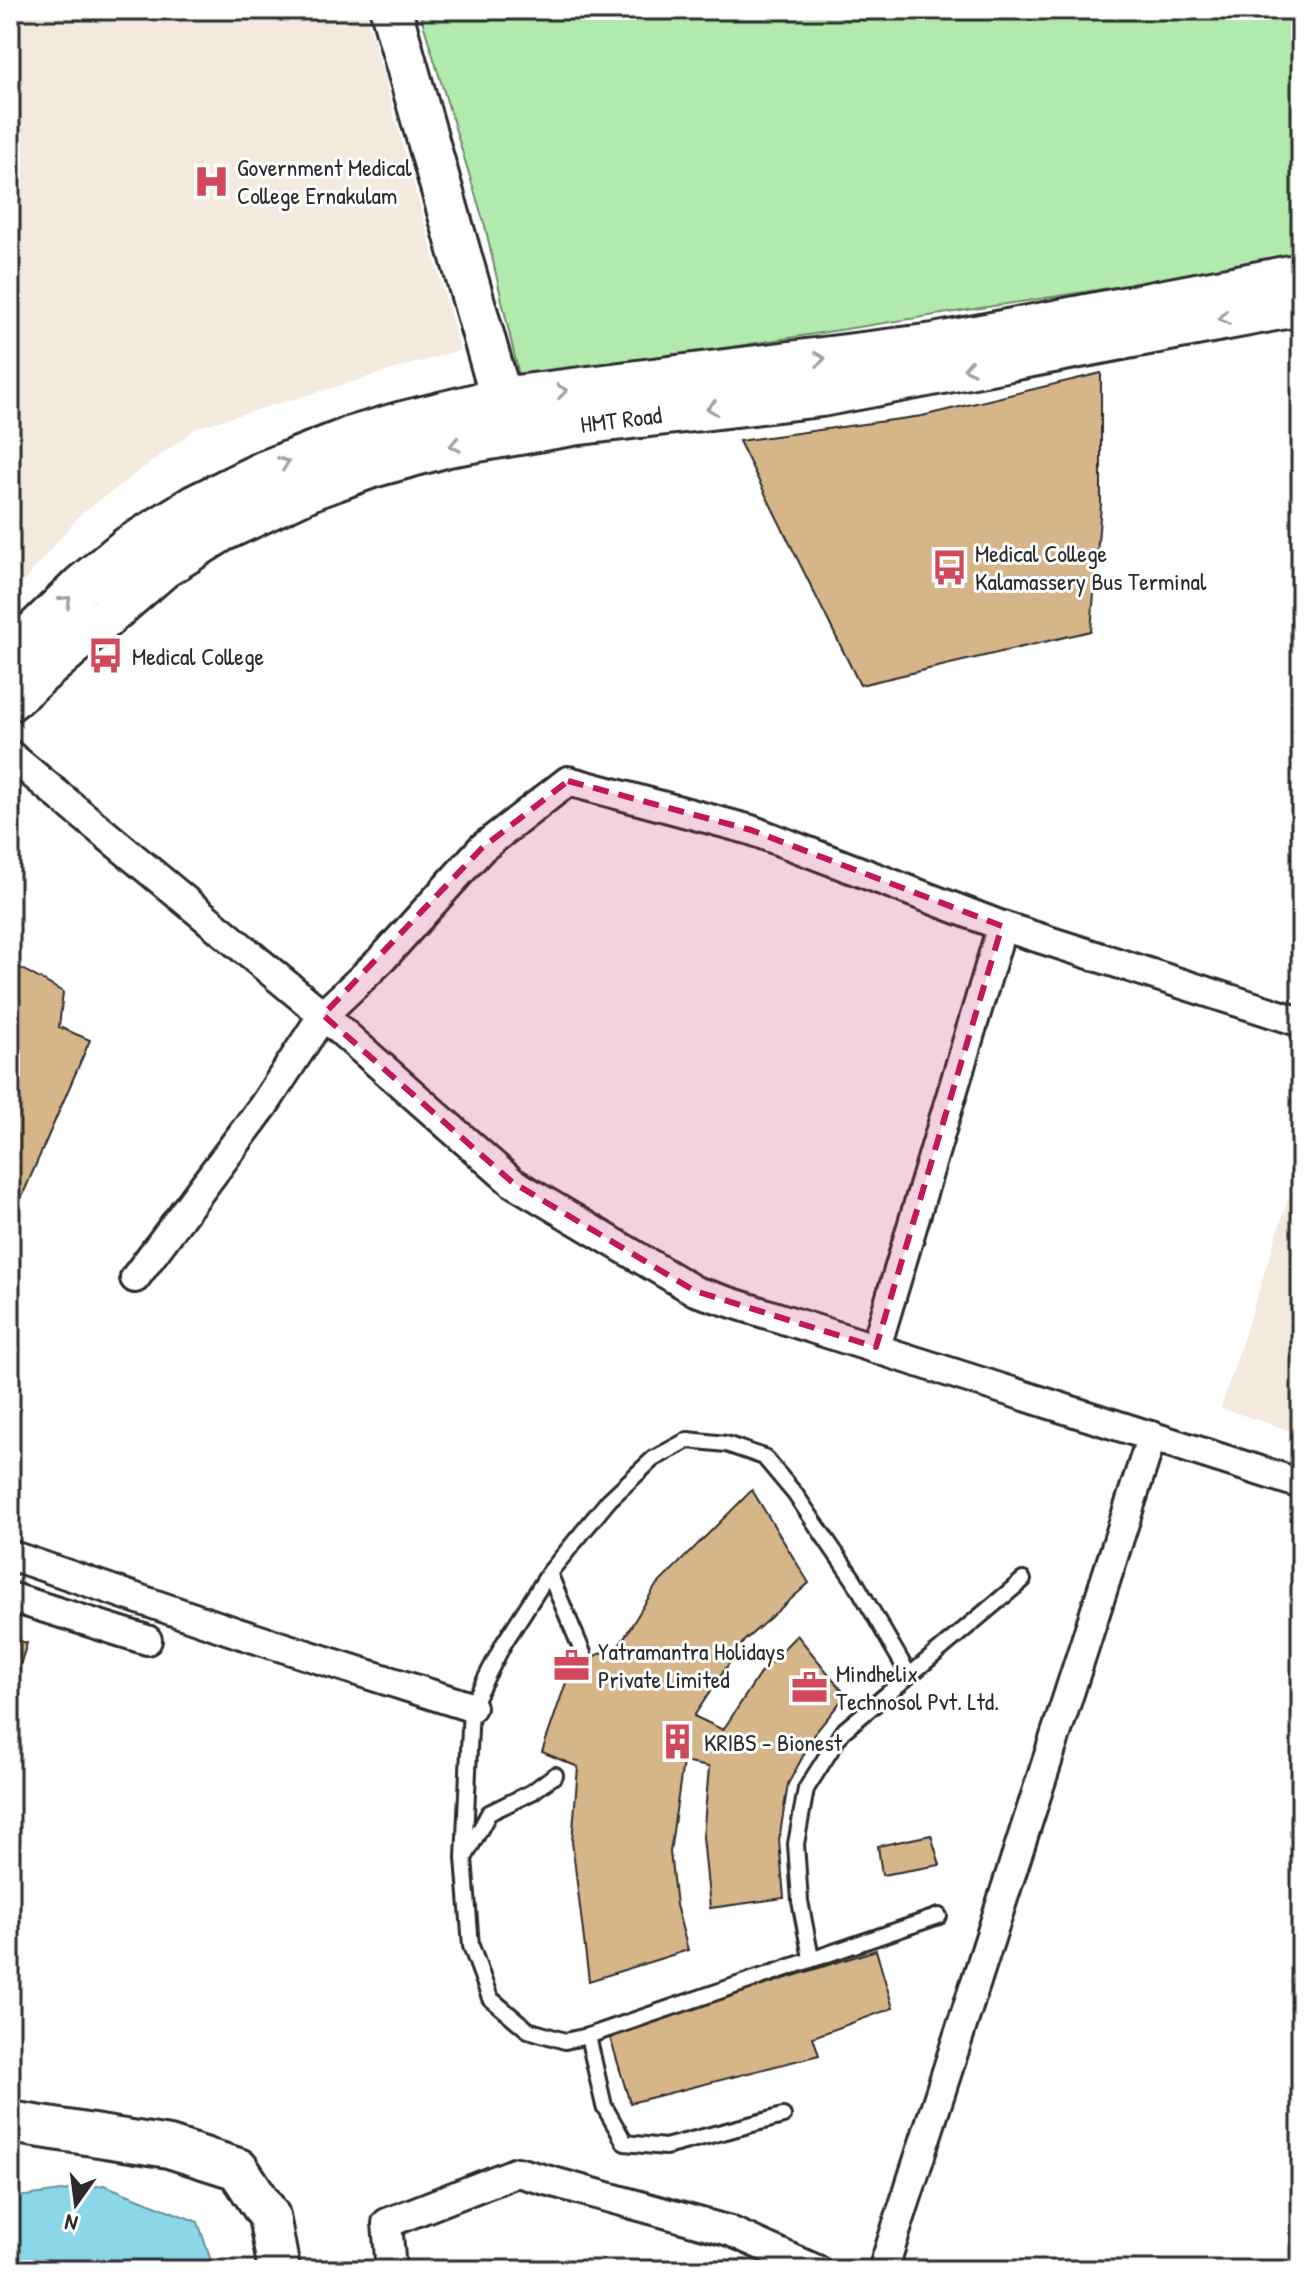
<svg xmlns="http://www.w3.org/2000/svg" width="1311" height="2280" font-family="'Patrick Hand',sans-serif">
	<style>
		.built { fill: #f3e9dc }
		.green { fill: #b2eaae; stroke: #6e8a6c; stroke-width: 2 }
		.water { fill: #89d7e8; stroke: #63929c; stroke-width: 2 }
		.building { fill: #d6b589; stroke: #2b2b2b; stroke-width: 2 }
		.lines { fill: none; stroke-linecap: round; stroke-linejoin: round }
		.lane-casing { stroke: #2b2b2b; stroke-width: 20 }
		.street-casing { stroke: #2b2b2b; stroke-width: 34 }
		.secondary-casing { stroke: #2b2b2b; stroke-width: 46 }
		.lane { stroke: #fff; stroke-width: 14 }
		.street { stroke: #fff; stroke-width: 28 }
		.secondary { stroke: #fff; stroke-width: 40 }
		.oneway { stroke: #a0a0a0 }
		.marked { fill: #c2185b; fill-opacity: 0.2; stroke: #c2185b; stroke-width: 6; stroke-dasharray: 16 10; stroke-linejoin: round }
		.labels { text-anchor: middle; dominant-baseline: central; stroke-width: 6; stroke-linejoin: round; paint-order: stroke }
		.poi-label { font-size: 24px; fill: #2b2b2b; stroke: #fff; text-anchor: start }
		.street-label { font-size: 24px; fill: #2b2b2b; stroke: #fff }
	</style>
	<rect width="100%" height="100%" fill="#fff"/>
	<filter id="ink" filterUnits="userSpaceOnUse"><feTurbulence type="fractalNoise" baseFrequency=".0125" numOctaves="2"/><feDisplacementMap in="SourceGraphic" scale="16" xChannelSelector="R" yChannelSelector="G"/><feConvolveMatrix kernelMatrix="1 2 1 2 8 2 1 2 1" color-interpolation-filters="sRGB"/></filter>
	<g filter="url(#ink)">
		<!-- built -->
		<g class="built">
			<path d="M10,10H365L460,350L198,427L80,515L10,597Z"/>
			<path d="M1301,1159V1434L1221,1408Z"/>
		</g>
		<!-- green -->
		<path class="green" d="M419,10H1301V258L520,380L485,226Z"/>
		<!-- water -->
		<path class="water" d="M104,2185L198,2222L214,2270H10V2198Z"/>
		<!-- building -->
		<g class="building">
			<path d="M1101,373V504L1091,631L860,685L739,441L922,416Z"/>
			<path d="M10,962L63,992L59,1027L90,1040L17,1208L10,1205Z"/>
			<path d="M752,1490L809,1583L744,1641L694,1716L723,1730L761,1672L797,1635L846,1695L816,1732L788,1784L779,1840L784,1898L710,1908L703,1837L709,1767L683,1762L670,1852L676,1905L688,1950L589,1981L572,1842L578,1767L542,1752L572,1665L619,1646L655,1587Z"/>
			<path d="M10,1638L27,1643L10,1697Z"/>
			<path d="M931,1835L940,1865L882,1875L878,1846Z"/>
			<path d="M876,1950L893,2008L813,2037L819,2055L630,2103L609,2034Z"/>
		</g>
		<g class="lines">
			<defs>
				<g id="lane">
					<path d="M549,1573L583,1653"/>
					<path d="M909,1675L854,1580L795,1494L764,1457L726,1444L688,1440L653,1459L609,1500L549,1573L504,1643L471,1707L464,1858L471,1946L490,1998L528,2030L565,2041L588,2036L939,1916"/>
					<path d="M466,1855L489,1813L532,1792L555,1775"/>
					<path d="M811,1958L800,1901L796,1844L806,1789L842,1732L1023,1580"/>
					<path d="M588,2036L604,2106L625,2143L665,2147L783,2116"/>
				</g>
				<g id="street">
					<path d="M10,755L323,1015L512,1182L695,1291L1301,1484"/>
					<path d="M135,1278L264,1105L323,1015L382,959L482,848L568,781L751,830L1002,926L1301,1022"/>
					<path d="M876,1347L1002,926"/>
					<path d="M10,1555L238,1633L471,1707"/>
					<path d="M10,1597L147,1640"/>
					<path d="M391,2270L387,2223L517,2172L730,2231L817,2270"/>
					<path d="M883,2270L1152,1436"/>
				</g>
				<g id="secondary">
					<path d="M391,10L501,398L503,423"/>
					<path d="M10,655L81,586L128,547L194,506L265,471L349,438L399,423L501,398L934,344L1301,274"/>
					<path d="M10,700L163,568L220,532L314,488L372,467L448,446L572,425L821,396L1301,305"/>
					<path d="M10,2122L169,2147L238,2169L269,2216L279,2270"/>
				</g>
			</defs>
			<!-- lane casing -->
			<use href="#lane" class="lane-casing"/>
			<!-- street casing -->
			<use href="#street" class="street-casing"/>
			<!-- secondary casing -->
			<use href="#secondary" class="secondary-casing"/>
			<!-- lane -->
			<use href="#lane" class="lane"/>
			<!-- street -->
			<use href="#street" class="street"/>
			<!-- secondary -->
			<use href="#secondary" class="secondary"/>
		</g>
		<!-- one-way arrows -->
		<defs><path id="oneway-chevron" d="M-2-3.5L2.5 0L-2 3.5" fill="none" stroke-width="1.6" stroke-linecap="round" stroke-linejoin="round" transform="scale(2)"/></defs>
		<g class="oneway">
			<use href="#oneway-chevron" transform="translate(1224 318) rotate(170)"/>
			<use href="#oneway-chevron" transform="translate(820 359) rotate(-7)"/>
			<use href="#oneway-chevron" transform="translate(969 368) rotate(169)"/>
			<use href="#oneway-chevron" transform="translate(562 391) rotate(-7)"/>
			<use href="#oneway-chevron" transform="translate(712 408) rotate(173)"/>
			<use href="#oneway-chevron" transform="translate(455 445) rotate(169)"/>
			<use href="#oneway-chevron" transform="translate(284 463) rotate(-21)"/>
			<use href="#oneway-chevron" transform="translate(66 601) rotate(-44)"/>
		</g>
	</g>
	<!-- marked area -->
	<path class="marked" d="M568,781L751,830L1002,926L876,1347L695,1291L512,1182L323,1015L482,848Z"/>
	<!-- icons -->
	<defs>
		<symbol id="hospital-bare" viewBox="-9 -9 18 18"><path d="M-5-5h3v3.5h4V-5h3V5h-3V1.5h-4V5h-3Z" fill="#d1495b" stroke="#fff" stroke-width="2.5" paint-order="stroke"/></symbol>
		<symbol id="bus-bare" viewBox="-9 -9 18 18"><path d="M-5-6H5V4H4V6H2V4H-2V6H-4V4H-5ZM-3.5-4V0h7V-4ZM-3.5 1.2v1.5H-2V1.2ZM2 1.2v1.5H3.5V1.2Z" fill="#d1495b" stroke="#fff" stroke-width="2.5" paint-order="stroke"/></symbol>
		<symbol id="office-bare" viewBox="-9 -9 18 18"><path d="M-6-3h4V-5.5h4V-3h4V5H-6ZM-1-4.5V-3h2v-1.5ZM-6 0V1H6V0Z" fill="#d1495b" stroke="#fff" stroke-width="2.5" paint-order="stroke"/></symbol>
		<symbol id="building-bare" viewBox="-9 -9 18 18"><path d="M-4-6H4V6H1V3H-1V6H-4ZM-2.5-4.3h1.7v1.8h-1.7ZM.8-4.3h1.7v1.8H.8ZM-2.5-1h1.7V.8h-1.7ZM.8-1h1.7V.8H.8Z" fill="#d1495b" stroke="#fff" stroke-width="2.5" paint-order="stroke"/></symbol>
	</defs>
	<g fill-rule="evenodd">
		<use href="#hospital-bare" x="186" y="156" width="51" height="51"/>
		<use href="#bus-bare" x="924" y="542" width="51" height="51"/>
		<use href="#bus-bare" x="80" y="630" width="51" height="51"/>
		<use href="#office-bare" x="546" y="1640" width="51" height="51"/>
		<use href="#office-bare" x="784" y="1662" width="51" height="51"/>
		<use href="#building-bare" x="652" y="1716" width="51" height="51"/>
	</g>
	<g class="labels">
		<!-- poi labels -->
		<g class="poi-label">
			<text x="237" y="167">Government Medical<tspan x="237" dy="28">College Ernakulam</tspan></text>
			<text x="975" y="553">Medical College<tspan x="975" dy="28">Kalamassery Bus Terminal</tspan></text>
			<text x="132" y="656">Medical College</text>
			<text x="598" y="1651">Yatramantra Holidays<tspan x="598" dy="28">Private Limited</tspan></text>
			<text x="836" y="1673">Mindhelix<tspan x="836" dy="28">Technosol Pvt. Ltd.</tspan></text>
			<text x="704" y="1742">KRIBS - Bionest</text>
		</g>
		<!-- street labels -->
		<g class="street-label">
			<text transform="translate(621 419) rotate(-7)">HMT Road</text>
		</g>
	</g>
	<!-- margin -->
	<rect width="1311" height="2280" fill="none" stroke="#fff" stroke-width="40"/>
	<rect x="20" y="20" width="1271" height="2240" fill="none" stroke="#2b2b2b" stroke-width="3" filter="url(#ink)"/>
	<!-- north arrow -->
	<g transform="translate(76 2204) rotate(194)" stroke="#ffffff" stroke-width="6" paint-order="stroke">
	<path d="M0-6L14 30L0 20L-14 30Z" fill="#2b2b2b"/>
	<text y="-12" font-size="22" font-weight="bold" text-anchor="middle" fill="#2b2b2b">N</text>
	</g>
</svg>
